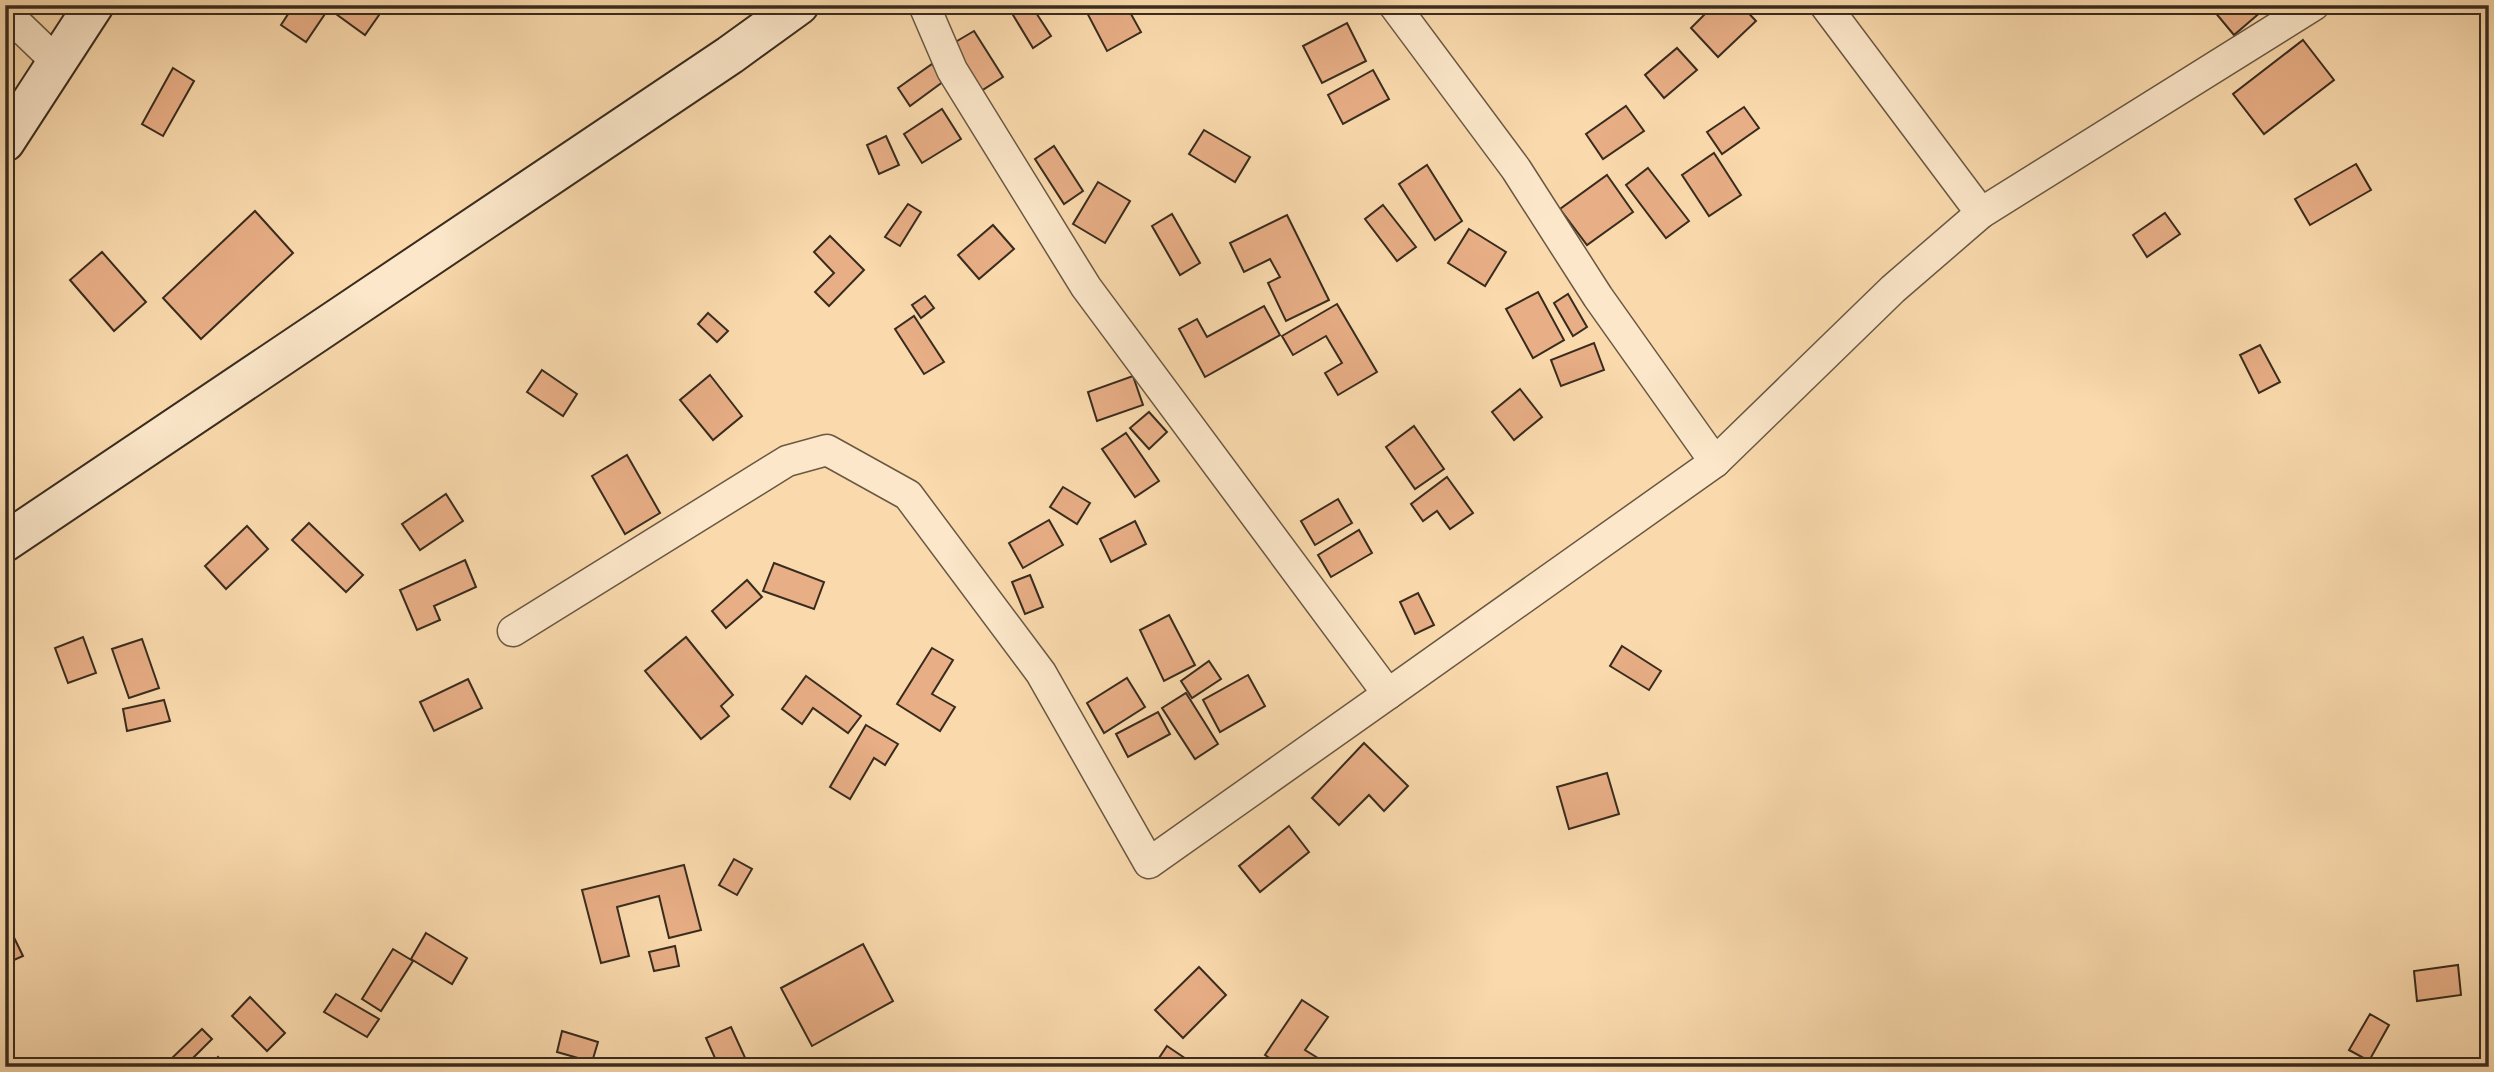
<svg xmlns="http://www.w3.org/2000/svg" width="2494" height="1072" font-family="'Old Standard TT',serif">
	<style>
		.building { fill: #e8ae86; stroke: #392c1e; stroke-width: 2 }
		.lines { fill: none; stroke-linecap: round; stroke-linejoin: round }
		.street-casing { stroke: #695842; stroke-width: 33 }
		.secondary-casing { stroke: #392c1e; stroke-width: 42 }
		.street { stroke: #fce7ca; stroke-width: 30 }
		.secondary { stroke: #fce7ca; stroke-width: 38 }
	</style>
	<rect width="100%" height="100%" fill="#fadaad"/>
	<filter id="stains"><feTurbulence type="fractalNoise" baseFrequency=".00286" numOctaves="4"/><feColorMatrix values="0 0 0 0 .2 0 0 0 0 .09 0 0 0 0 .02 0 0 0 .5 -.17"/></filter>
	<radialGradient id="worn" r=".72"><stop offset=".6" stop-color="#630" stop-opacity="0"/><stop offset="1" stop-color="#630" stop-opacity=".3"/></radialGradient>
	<!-- building -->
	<g class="building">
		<path d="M294,5H331L306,42L281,25Z"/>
		<path d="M342,5H386L365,35L336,14Z"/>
		<path d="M1027,5H1031L1051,36L1033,48L1013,15Z"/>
		<path d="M1083,5H1126L1141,32L1107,51Z"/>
		<path d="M1714,5H1741L1756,21L1718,57L1691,28Z"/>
		<path d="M2209,5H2256L2262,11L2234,35Z"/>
		<path d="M1347,23L1366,61L1322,83L1303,46Z"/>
		<path d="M974,31L1003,77L981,91L952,44Z"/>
		<path d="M2303,40L2334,80L2264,134L2233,94Z"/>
		<path d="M1677,48L1697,70L1664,98L1645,75Z"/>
		<path d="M932,64L944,81L910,106L898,88Z"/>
		<path d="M173,68L194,81L163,136L142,124Z"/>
		<path d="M1373,70L1389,99L1343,124L1328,95Z"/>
		<path d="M1626,106L1644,131L1603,159L1586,134Z"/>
		<path d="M1744,107L1759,128L1722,154L1707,132Z"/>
		<path d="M942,109L961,139L922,163L904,134Z"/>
		<path d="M1204,130L1250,157L1235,182L1189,154Z"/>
		<path d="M886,136L899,165L879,174L867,145Z"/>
		<path d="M1054,146L1083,191L1064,204L1035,159Z"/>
		<path d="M1714,153L1741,195L1709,216L1682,175Z"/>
		<path d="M2356,164L2371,190L2310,225L2295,199Z"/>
		<path d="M1427,165L1462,221L1435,240L1399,184Z"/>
		<path d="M1648,168L1689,221L1666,238L1626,185Z"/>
		<path d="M1607,175L1633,212L1587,245L1560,209Z"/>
		<path d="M1098,182L1130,201L1105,243L1073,224Z"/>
		<path d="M908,204L921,212L900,246L885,237Z"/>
		<path d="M1383,205L1416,247L1397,261L1365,219Z"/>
		<path d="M255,211L293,253L201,339L163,298Z"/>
		<path d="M2165,213L2180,234L2147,257L2133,235Z"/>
		<path d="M1172,214L1200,263L1180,275L1152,226Z"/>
		<path d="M1287,215L1329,300L1286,321L1268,283L1280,277L1270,259L1244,272L1230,243Z"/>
		<path d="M993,225L1014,249L979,279L958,255Z"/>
		<path d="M1469,229L1506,252L1485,286L1448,263Z"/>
		<path d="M830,236L864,270L829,306L815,292L834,273L814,252Z"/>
		<path d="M102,252L146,302L114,331L70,280Z"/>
		<path d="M1538,292L1564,340L1533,358L1506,309Z"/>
		<path d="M1568,294L1587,327L1573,336L1554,303Z"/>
		<path d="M925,296L934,308L921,318L912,305Z"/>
		<path d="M1337,304L1377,372L1338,395L1325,373L1342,363L1326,336L1293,355L1282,336Z"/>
		<path d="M1264,306L1280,335L1205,377L1179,329L1197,319L1207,337Z"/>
		<path d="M708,313L728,331L717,342L698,324Z"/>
		<path d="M914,316L944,362L924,374L895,329Z"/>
		<path d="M1594,343L1604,370L1561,386L1551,360Z"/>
		<path d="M2260,345L2280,382L2259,393L2240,355Z"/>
		<path d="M542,370L577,394L563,416L527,392Z"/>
		<path d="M710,375L742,416L713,440L680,400Z"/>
		<path d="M1133,376L1143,405L1097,421L1088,392Z"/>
		<path d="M1520,389L1542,417L1514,440L1492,412Z"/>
		<path d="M1149,412L1167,432L1149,449L1130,428Z"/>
		<path d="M1414,426L1444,469L1415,489L1386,447Z"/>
		<path d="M1126,433L1159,481L1135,497L1102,449Z"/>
		<path d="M627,455L660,513L625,534L592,476Z"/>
		<path d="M1447,477L1473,513L1450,529L1437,511L1423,521L1411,504Z"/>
		<path d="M1063,487L1090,503L1077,524L1050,507Z"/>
		<path d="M446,494L463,521L420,550L402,524Z"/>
		<path d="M1338,499L1352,523L1315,545L1301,521Z"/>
		<path d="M1049,520L1063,545L1023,568L1009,543Z"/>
		<path d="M1135,521L1146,544L1111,562L1100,539Z"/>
		<path d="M309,523L363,575L346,592L292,540Z"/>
		<path d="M247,526L268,549L226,589L205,566Z"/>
		<path d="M1359,530L1372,553L1331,577L1318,555Z"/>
		<path d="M465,560L476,587L434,606L440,620L417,630L400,590Z"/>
		<path d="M774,563L824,582L814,609L763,591Z"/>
		<path d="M1030,575L1043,607L1025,614L1012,582Z"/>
		<path d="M747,580L762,597L726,628L712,611Z"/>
		<path d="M1418,593L1434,625L1415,634L1400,602Z"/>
		<path d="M1169,615L1195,665L1164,681L1140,630Z"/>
		<path d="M83,637L96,673L68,683L55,648Z"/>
		<path d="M686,637L733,695L721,706L729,716L701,739L645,671Z"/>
		<path d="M142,639L159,688L129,698L112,649Z"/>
		<path d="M1622,646L1661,671L1649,690L1610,666Z"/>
		<path d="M932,648L953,660L932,694L955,707L940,731L897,704Z"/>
		<path d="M1209,661L1221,679L1192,698L1181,681Z"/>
		<path d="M1248,675L1265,706L1220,732L1203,700Z"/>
		<path d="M806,676L861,716L848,733L813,708L802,724L782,709Z"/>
		<path d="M1127,678L1145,707L1104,733L1087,703Z"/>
		<path d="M468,679L482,708L434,731L420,702Z"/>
		<path d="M1186,693L1218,744L1195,759L1162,708Z"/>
		<path d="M164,700L170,721L127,731L123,709Z"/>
		<path d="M1158,712L1170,734L1128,757L1116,734Z"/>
		<path d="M866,725L898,744L885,765L874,758L850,799L830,787Z"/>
		<path d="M1364,743L1408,786L1384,811L1369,795L1339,825L1312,798Z"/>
		<path d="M1607,773L1619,814L1569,829L1557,787Z"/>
		<path d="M1289,826L1309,852L1260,892L1239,866Z"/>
		<path d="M734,859L752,869L737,895L719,885Z"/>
		<path d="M684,865L701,930L669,938L659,896L617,907L629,956L601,963L582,890Z"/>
		<path d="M5,919L23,956L5,964Z"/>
		<path d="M426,933L467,958L452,984L411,959Z"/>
		<path d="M863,944L893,1001L812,1046L781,988Z"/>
		<path d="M675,946L679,966L654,971L649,952Z"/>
		<path d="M393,949L413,961L381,1011L362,999Z"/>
		<path d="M2458,965L2461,995L2417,1001L2414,971Z"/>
		<path d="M1199,967L1226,995L1183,1038L1155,1010Z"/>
		<path d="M336,994L379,1019L367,1037L324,1012Z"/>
		<path d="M250,997L285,1033L267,1051L232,1016Z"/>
		<path d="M1302,1000L1328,1017L1305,1050L1326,1063L1323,1067H1283L1265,1055Z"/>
		<path d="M2370,1014L2389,1025L2369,1061L2349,1050Z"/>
		<path d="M731,1027L747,1062L736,1067H719L706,1038Z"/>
		<path d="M202,1029L212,1039L184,1067H178L171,1059Z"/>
		<path d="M562,1031L598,1042L592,1062L557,1052Z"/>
		<path d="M1167,1046L1198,1067H1153Z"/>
		<path d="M218,1057L229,1067H210Z"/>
	</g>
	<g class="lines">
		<defs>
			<g id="street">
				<path d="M924,5L952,70L1086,287L1388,694L1715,462L1893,289L1981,213L1825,5"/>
				<path d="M1394,5L1516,169L1598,297L1715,462"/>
				<path d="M5,12L57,62"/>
				<path d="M1981,213L2314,5"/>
				<path d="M513,631L787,461L827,450L908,495L1041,673L1149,863L1388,694"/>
			</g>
			<g id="secondary">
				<path d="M5,142L94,5"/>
				<path d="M5,542L730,55L799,5"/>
			</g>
		</defs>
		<!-- street casing -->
		<use href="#street" class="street-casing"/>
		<!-- secondary casing -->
		<use href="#secondary" class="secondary-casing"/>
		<!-- street -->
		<use href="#street" class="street"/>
		<!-- secondary -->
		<use href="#secondary" class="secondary"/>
	</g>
	<!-- margin -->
	<rect width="2494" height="1072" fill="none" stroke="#fadaad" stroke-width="28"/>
	<rect x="7" y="7" width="2480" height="1058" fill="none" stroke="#392c1e" stroke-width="3.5"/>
	<rect x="14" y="14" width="2466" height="1044" fill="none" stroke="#392c1e" stroke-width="2"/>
	<rect width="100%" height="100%" filter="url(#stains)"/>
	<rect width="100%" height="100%" fill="url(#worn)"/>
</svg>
